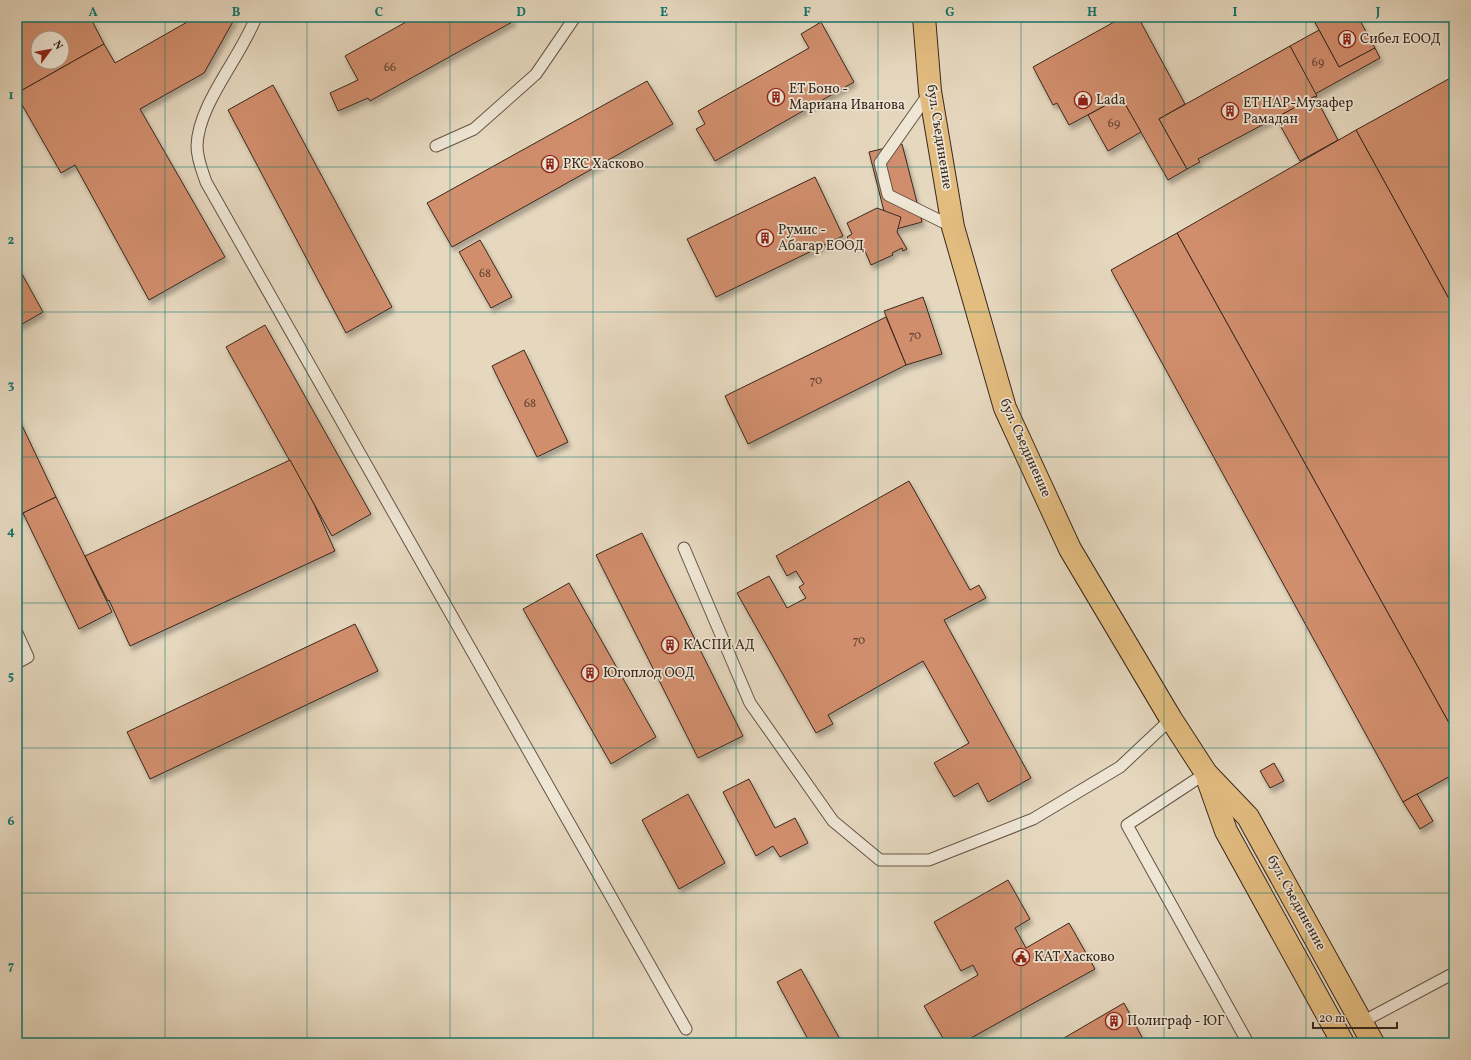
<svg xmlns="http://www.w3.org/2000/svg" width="1471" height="1060" font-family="Vollkorn,serif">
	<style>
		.building { fill: #d18e6d; stroke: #39281d; fill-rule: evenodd; filter: url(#shadow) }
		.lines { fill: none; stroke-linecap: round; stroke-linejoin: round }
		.service-casing { stroke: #645446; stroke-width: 13 }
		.primary-casing { stroke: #39281d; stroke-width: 24 }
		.service { stroke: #efe6d5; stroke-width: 11 }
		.primary { stroke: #e3bc80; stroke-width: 22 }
		.grid { fill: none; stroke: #0f766e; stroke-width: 1; stroke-opacity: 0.55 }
		.labels { text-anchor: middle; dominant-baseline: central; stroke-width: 3.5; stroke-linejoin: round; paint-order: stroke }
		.number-label { font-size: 12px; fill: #5f4231 }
		.poi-label { font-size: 14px; fill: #39281d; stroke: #efe6d5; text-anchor: start }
		.street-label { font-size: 14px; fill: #39281d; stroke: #efe6d5 }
		.neatline { fill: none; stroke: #0f766e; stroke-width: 1.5 }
		.grid-label { font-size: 13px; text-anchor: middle; font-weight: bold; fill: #0f766e }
	</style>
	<defs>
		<filter id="shadow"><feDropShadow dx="2.5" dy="4.5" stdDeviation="2" flood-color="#0004"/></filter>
	</defs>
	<rect width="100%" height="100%" fill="#e6d8bf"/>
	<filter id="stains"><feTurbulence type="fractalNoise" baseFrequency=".005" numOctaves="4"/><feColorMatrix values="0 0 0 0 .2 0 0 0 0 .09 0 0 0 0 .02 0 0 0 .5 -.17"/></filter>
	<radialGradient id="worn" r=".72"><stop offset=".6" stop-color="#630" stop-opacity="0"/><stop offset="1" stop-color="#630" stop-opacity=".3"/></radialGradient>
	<!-- building -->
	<g class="building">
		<path d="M17,17H90L104,44L17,93ZM38,38H62V62H38Z"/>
		<path d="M196,17L235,18L204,73L140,109L225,257L149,300L75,165L61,173L17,96V93L104,44L115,63Z"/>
		<path d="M415,17H511L514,21L370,101L368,98L338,111L330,93L358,80L345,56Z"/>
		<path d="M1123,17H1138L1185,104L1159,119L1187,169L1168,180L1121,97L1069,125L1057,103L1053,105L1033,67Z"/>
		<path d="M1312,17H1358L1375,48L1339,67Z"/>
		<path d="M821,22L854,82L715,161L696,129L705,124L698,111L809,48L801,34Z"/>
		<path d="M1319,30L1339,67L1375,48L1380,58L1315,94L1290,46Z"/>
		<path d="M1290,46L1317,96L1198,159L1200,162L1187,169L1159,119Z"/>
		<path d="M1454,76V308L1356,130Z"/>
		<path d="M647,81L673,124L452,247L427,203Z"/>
		<path d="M273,85L392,307L346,333L228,110Z"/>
		<path d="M1315,96L1338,140L1300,161L1276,118Z"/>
		<path d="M1121,97L1141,132L1108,151L1088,115Z"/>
		<path d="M1356,130L1454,308V732L1177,233Z"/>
		<path d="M902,144L922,222L889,231L869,152Z"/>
		<path d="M815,177L843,236L716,297L687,239Z"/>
		<path d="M877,208L901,217L897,232L907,249L903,251L902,248L892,253L893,255L871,265L862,244L853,248L847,237L852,234L847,223Z"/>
		<path d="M1177,233L1454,732V774L1403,802L1111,270Z"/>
		<path d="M480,240L512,297L491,308L459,252Z"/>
		<path d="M17,265L43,312L17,327Z"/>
		<path d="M923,297L942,354L906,365L884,311Z"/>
		<path d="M886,317L906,365L748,444L725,396Z"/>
		<path d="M265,325L371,514L332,536L226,347Z"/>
		<path d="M524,350L568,442L537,457L492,366Z"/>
		<path d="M17,415L56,497L17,516Z"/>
		<path d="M290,460L314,504L335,551L130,646L109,600L108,601L85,556Z"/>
		<path d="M909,481L970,590L979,585L986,598L944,620L1031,778L988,802L978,783L954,797L934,763L969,743L923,661L828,715L833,724L816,733L737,593L769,576L787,608L806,598L799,587L804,584L796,571L787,576L776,556Z"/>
		<path d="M56,497L112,612L79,629L23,513Z"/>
		<path d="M642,533L743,736L698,758L596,555Z"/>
		<path d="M569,583L656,737L611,764L523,609Z"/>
		<path d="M355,624L378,671L150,779L127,732Z"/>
		<path d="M1274,763L1284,781L1270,788L1260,771Z"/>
		<path d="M749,779L775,828L795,818L808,843L780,857L773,846L756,856L723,792Z"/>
		<path d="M688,794L725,863L679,889L642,820Z"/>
		<path d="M1417,794L1433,821L1420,829L1403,802Z"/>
		<path d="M1008,880L1030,919L1015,928L1026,948L1069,923L1095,969L962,1043H946L924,1006L978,975L973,965L961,971L934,922Z"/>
		<path d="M801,969L842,1043H810L777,982Z"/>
		<path d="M1124,1003L1145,1043H1067L1064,1038Z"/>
	</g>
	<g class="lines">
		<defs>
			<g id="service">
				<path d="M256,17C241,57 198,104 197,146C197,159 202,170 206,182L686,1029"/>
				<path d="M930,92L880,163L888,195L953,227"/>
				<path d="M436,146L474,129L536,74L575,17"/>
				<path d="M684,548L750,703L833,821L880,860H929L1033,819L1120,767L1171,719"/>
				<path d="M17,633L28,657L17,663"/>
				<path d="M1206,773L1127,825L1248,1043"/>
				<path d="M1362,1022L1454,973"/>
			</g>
			<g id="primary">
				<path d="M924,17L930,91L953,227L1005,408L1070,549L1171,719L1206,773L1248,817L1373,1043"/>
				<path d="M1208,780L1226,831L1343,1043"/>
			</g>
		</defs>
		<!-- service casing -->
		<use href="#service" class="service-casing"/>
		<!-- primary casing -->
		<use href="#primary" class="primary-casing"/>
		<!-- service -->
		<use href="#service" class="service"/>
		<!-- primary -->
		<use href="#primary" class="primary"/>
	</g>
	<!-- grid -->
	<path class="grid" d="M165,17V1043M307,17V1043M450,17V1043M593,17V1043M736,17V1043M878,17V1043M1021,17V1043M1164,17V1043M1306,17V1043M17,167H1454M17,312H1454M17,457H1454M17,603H1454M17,748H1454M17,893H1454"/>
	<!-- icons -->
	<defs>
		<symbol id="building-ring" viewBox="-11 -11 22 22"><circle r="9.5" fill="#efe6d5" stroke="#8f2418" stroke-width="1.5"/><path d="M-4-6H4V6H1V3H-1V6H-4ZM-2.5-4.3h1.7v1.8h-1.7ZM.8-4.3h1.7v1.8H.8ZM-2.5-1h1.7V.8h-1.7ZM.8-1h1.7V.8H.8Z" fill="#8f2418"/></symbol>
		<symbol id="shop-ring" viewBox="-11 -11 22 22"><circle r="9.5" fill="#efe6d5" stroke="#8f2418" stroke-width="1.5"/><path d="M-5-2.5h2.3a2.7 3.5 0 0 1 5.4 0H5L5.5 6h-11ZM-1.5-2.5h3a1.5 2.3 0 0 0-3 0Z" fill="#8f2418"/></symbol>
		<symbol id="civic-ring" viewBox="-11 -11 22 22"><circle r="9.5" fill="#efe6d5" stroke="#8f2418" stroke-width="1.5"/><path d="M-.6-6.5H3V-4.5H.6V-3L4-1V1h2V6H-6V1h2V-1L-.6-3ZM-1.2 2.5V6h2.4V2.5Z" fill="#8f2418"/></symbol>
	</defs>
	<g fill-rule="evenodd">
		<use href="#building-ring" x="1337" y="29" width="20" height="20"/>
		<use href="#building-ring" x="766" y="87" width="20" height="20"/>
		<use href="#shop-ring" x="1073" y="90" width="20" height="20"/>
		<use href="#building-ring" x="1220" y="101" width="20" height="20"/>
		<use href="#building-ring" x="540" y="154" width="20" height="20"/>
		<use href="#building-ring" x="755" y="228" width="20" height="20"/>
		<use href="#building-ring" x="660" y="635" width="20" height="20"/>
		<use href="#building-ring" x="580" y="663" width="20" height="20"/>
		<use href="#civic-ring" x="1011" y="947" width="20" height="20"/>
		<use href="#building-ring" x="1104" y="1011" width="20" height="20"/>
	</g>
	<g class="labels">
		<!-- number labels -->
		<g class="number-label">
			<text x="1318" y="63">69</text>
			<text x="390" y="68">66</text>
			<text x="1114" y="124">69</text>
			<text x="485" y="274">68</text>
			<text x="915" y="336">70</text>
			<text x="816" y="381">70</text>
			<text x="530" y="404">68</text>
			<text x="859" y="641">70</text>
		</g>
		<!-- poi labels -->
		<g class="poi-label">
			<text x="1360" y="39">Сибел ЕООД</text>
			<text x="789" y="89">ЕТ Боно -<tspan x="789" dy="16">Мариана Иванова</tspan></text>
			<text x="1096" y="100">Lada</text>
			<text x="1243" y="103">ЕТ НАР-Музафер<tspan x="1243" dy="16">Рамадан</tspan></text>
			<text x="563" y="164">РКС Хасково</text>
			<text x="778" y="230">Румис -<tspan x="778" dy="16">Абагар ЕООД</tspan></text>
			<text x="683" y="645">КАСПИ АД</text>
			<text x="603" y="673">Югоплод ООД</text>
			<text x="1034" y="957">КАТ Хасково</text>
			<text x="1127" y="1021">Полиграф - ЮГ</text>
		</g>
		<!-- street labels -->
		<g class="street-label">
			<text transform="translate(939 137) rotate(81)">бул. Съединение</text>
			<text transform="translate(1025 448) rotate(66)">бул. Съединение</text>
			<text transform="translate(1296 903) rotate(61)">бул. Съединение</text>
		</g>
	</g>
	<!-- margin -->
	<rect width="1471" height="1060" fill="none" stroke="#e6d8bf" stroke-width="44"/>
	<!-- north arrow -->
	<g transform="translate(50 50) rotate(58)"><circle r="19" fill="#efe6d5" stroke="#a69a8b"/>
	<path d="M0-3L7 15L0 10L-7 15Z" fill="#8f2418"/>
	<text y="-6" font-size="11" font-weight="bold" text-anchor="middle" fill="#39281d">N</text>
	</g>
	<!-- scale -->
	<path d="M1313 1022v6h84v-6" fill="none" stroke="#39281d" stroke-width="2"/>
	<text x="1319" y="1022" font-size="12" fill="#39281d" stroke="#efe6d5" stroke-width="3" paint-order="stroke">20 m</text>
	<rect x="22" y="22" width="1427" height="1016" class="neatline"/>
	<g class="grid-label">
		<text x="93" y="16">A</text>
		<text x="236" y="16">B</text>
		<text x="379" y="16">C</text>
		<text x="521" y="16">D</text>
		<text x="664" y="16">E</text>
		<text x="807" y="16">F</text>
		<text x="950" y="16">G</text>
		<text x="1092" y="16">H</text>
		<text x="1235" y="16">I</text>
		<text x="1378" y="16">J</text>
		<text x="11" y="99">1</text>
		<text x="11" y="244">2</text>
		<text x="11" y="389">3</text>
		<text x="11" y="535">4</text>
		<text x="11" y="680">5</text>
		<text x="11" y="825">6</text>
		<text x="11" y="970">7</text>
	</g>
	<rect width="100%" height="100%" filter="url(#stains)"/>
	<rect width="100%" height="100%" fill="url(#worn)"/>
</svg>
